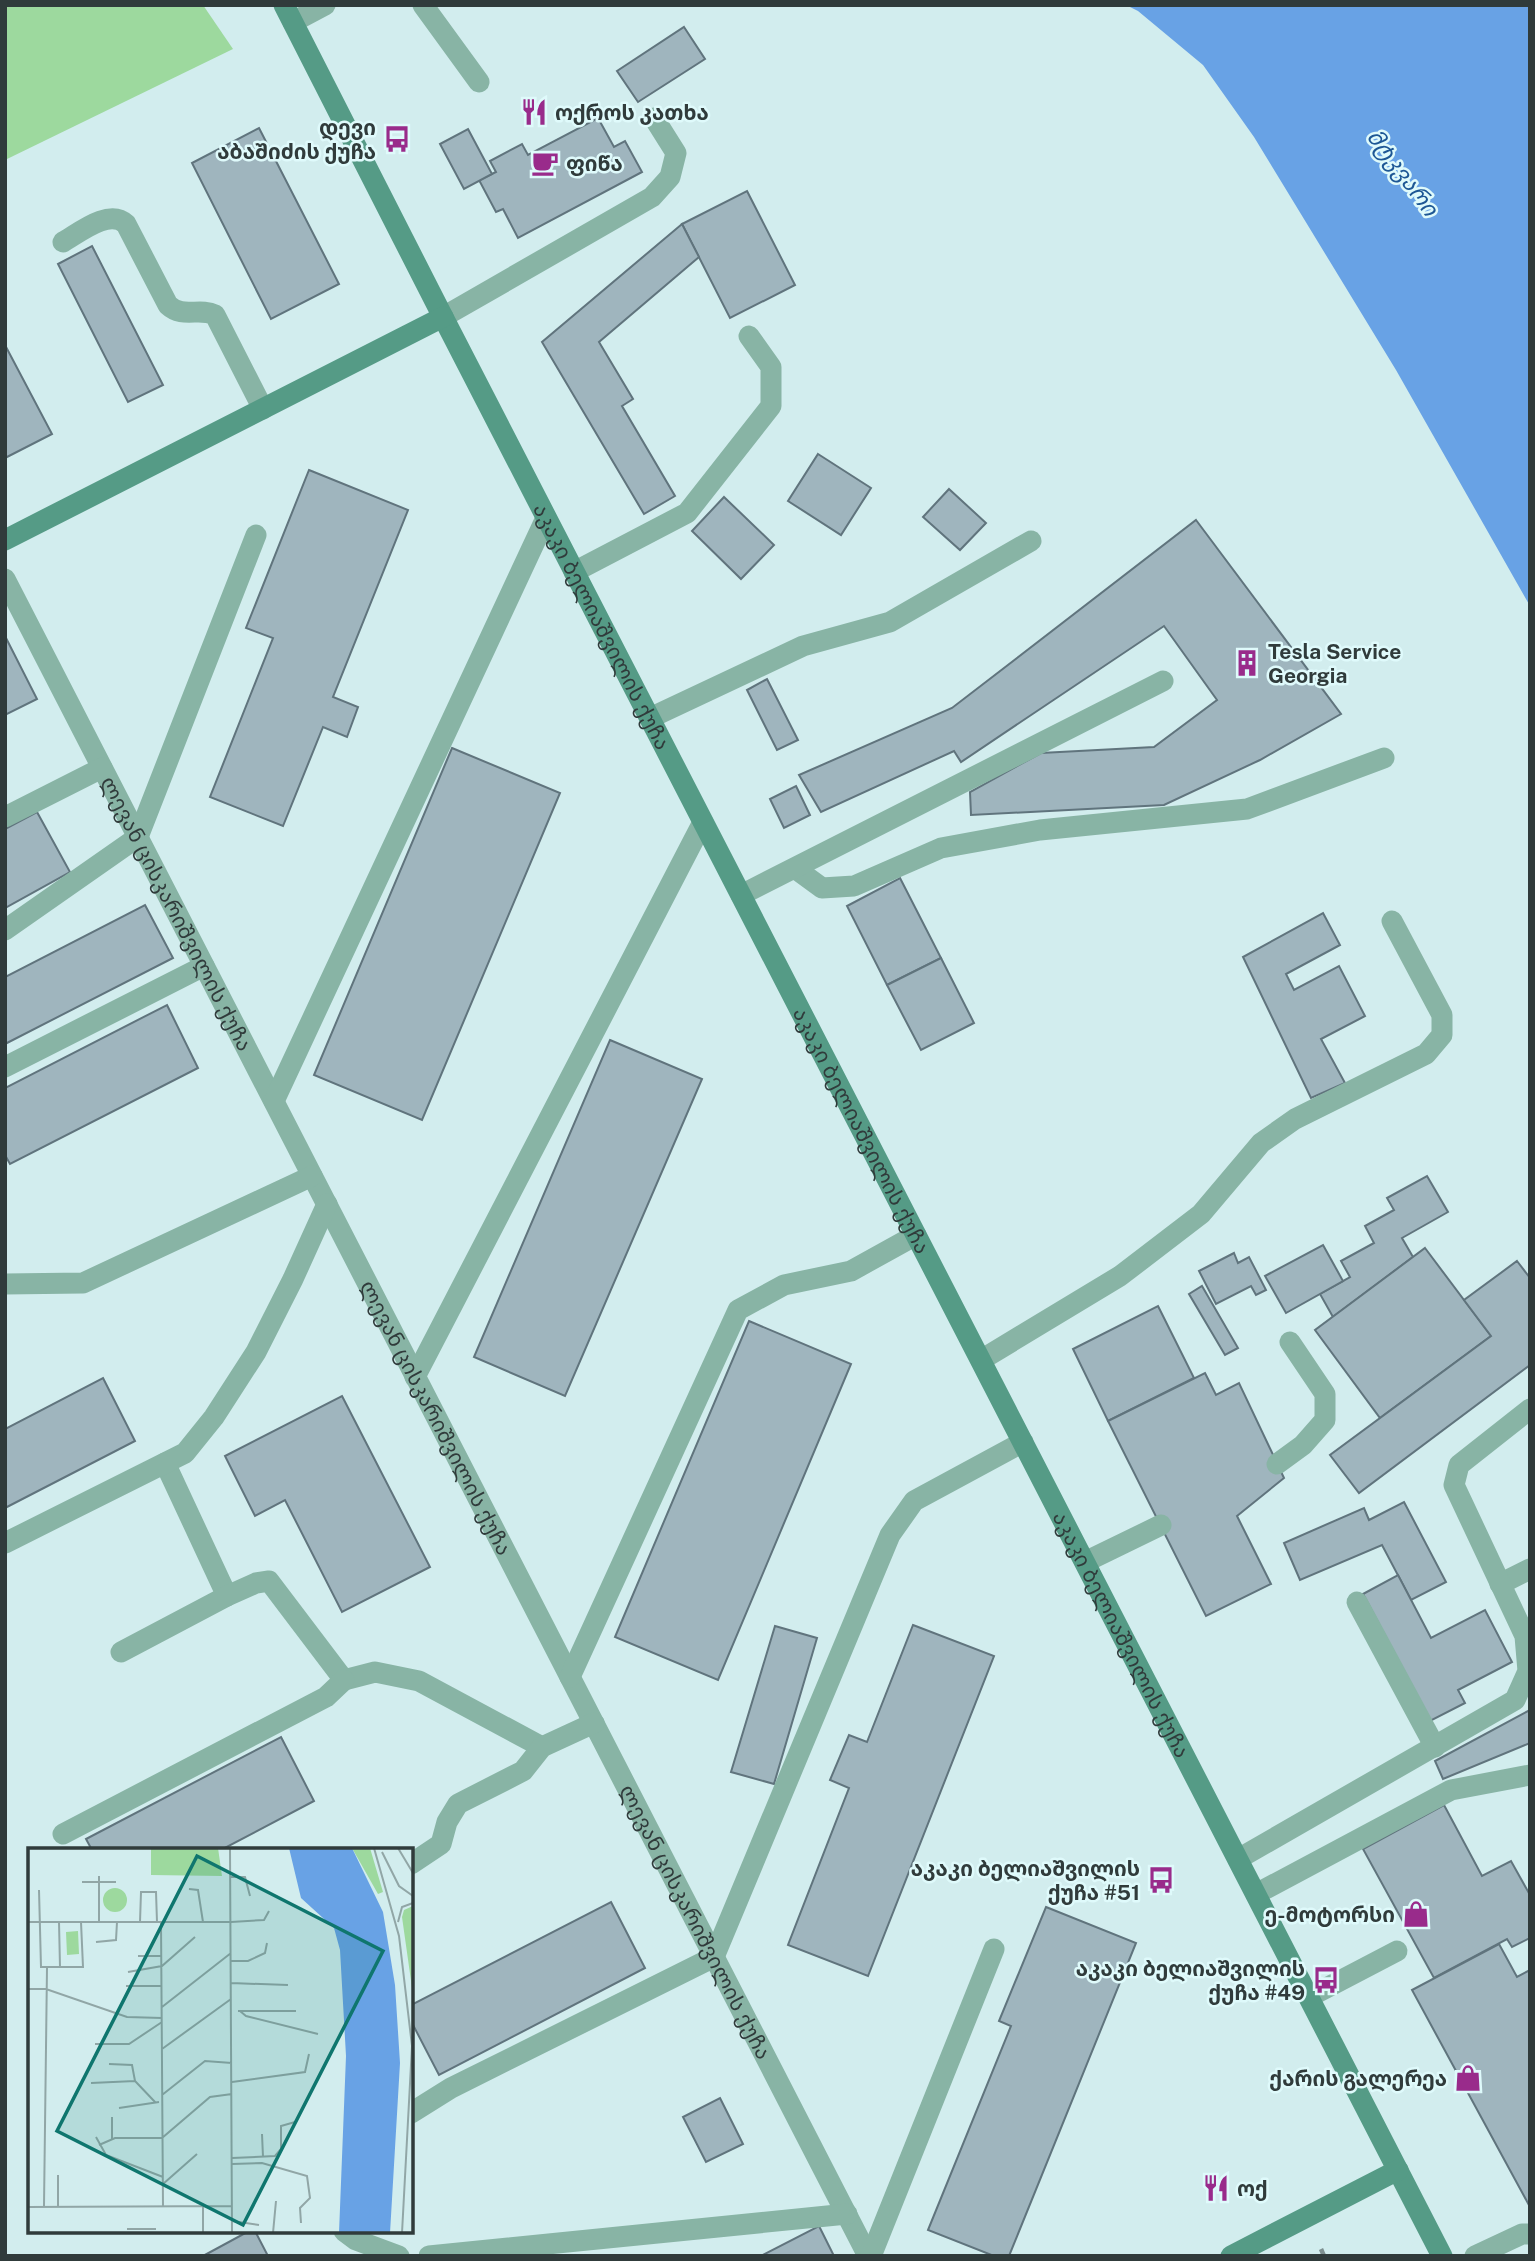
<svg xmlns="http://www.w3.org/2000/svg" width="1535" height="2261" font-family="'Public Sans','Noto Sans Georgian',sans-serif">
	<style>
		.green { fill: #9dd99e }
		.water { fill: #68a2e5 }
		.building { fill: #9fb5be; stroke: #60747d; stroke-width: 2 }
		.lines { fill: none; stroke-linecap: round; stroke-linejoin: round }
		.path { stroke: #7e9091; stroke-width: 4.5; stroke-dasharray: 7 3.5; stroke-linecap: butt }
		.lane { stroke: #88b4a5; stroke-width: 21 }
		.secondary { stroke: #559b86; stroke-width: 21 }
		.labels { text-anchor: middle; dominant-baseline: central; stroke-width: 5; stroke-linejoin: round; paint-order: stroke }
		.poi-label { font-size: 21px; font-weight: bold; fill: #303b3b; stroke: #dffafb; text-anchor: end }
		.street-label { font-size: 21px; fill: #303b3b; stroke: #dffafb }
		.water-label { font-size: 23px; font-style: italic; fill: #1d5795; stroke: #dffafb }
		.inset-road { fill: none; stroke: #91a6a6; stroke-width: 2 }
		.view { fill: #0f766e; fill-opacity: 0.15; stroke: #0f766e; stroke-width: 3.5 }
		.inset-edge { fill: none; stroke: #303b3b; stroke-width: 3.5 }
	</style>
	<rect width="100%" height="100%" fill="#d2edee"/>
	<!-- green -->
	<path class="green" d="M5,5H203L233,49L5,160Z"/>
	<!-- water -->
	<path class="water" d="M1126,5H1530V606L1396,370L1254,137L1203,65L1138,11Z"/>
	<!-- building -->
	<g class="building">
		<path d="M684,27L705,59L638,102L617,71Z"/>
		<path d="M598,118L614,147L625,141L642,172L518,238L503,209L496,212L479,180L496,172L490,161L522,144L528,155Z"/>
		<path d="M259,128L339,284L271,319L192,163Z"/>
		<path d="M468,129L492,174L464,189L440,144Z"/>
		<path d="M747,191L795,285L730,318L682,224Z"/>
		<path d="M682,224L699,257L599,342L633,399L622,406L675,496L644,514L542,342Z"/>
		<path d="M92,246L163,385L128,402L58,264Z"/>
		<path d="M5,345L52,434L5,458Z"/>
		<path d="M818,454L871,488L841,535L788,501Z"/>
		<path d="M309,470L408,510L333,697L358,707L347,737L323,727L283,826L210,797L273,638L246,628Z"/>
		<path d="M949,489L986,523L960,550L923,517Z"/>
		<path d="M724,497L774,545L741,579L692,531Z"/>
		<path d="M1196,520L1341,714L1260,760L1164,805L971,815L970,792L1041,753L1154,747L1217,700L1164,626L961,762L954,751L821,812L799,775L952,708Z"/>
		<path d="M5,636L37,699L5,715Z"/>
		<path d="M767,679L798,740L777,750L747,690Z"/>
		<path d="M452,748L560,793L422,1120L314,1075Z"/>
		<path d="M796,786L810,815L784,828L770,799Z"/>
		<path d="M37,812L70,872L5,908V829Z"/>
		<path d="M900,878L941,958L887,985L847,906Z"/>
		<path d="M145,905L173,958L5,1044V977Z"/>
		<path d="M1323,913L1340,945L1286,974L1294,990L1339,966L1365,1016L1321,1039L1345,1083L1311,1098L1243,957Z"/>
		<path d="M941,958L974,1023L921,1050L887,985Z"/>
		<path d="M167,1005L198,1068L10,1164L5,1155V1088Z"/>
		<path d="M610,1040L702,1079L565,1396L474,1357Z"/>
		<path d="M1427,1176L1448,1212L1402,1238L1413,1257L1333,1317L1320,1294L1350,1277L1341,1261L1374,1243L1365,1226L1394,1210L1387,1198Z"/>
		<path d="M1323,1245L1343,1281L1286,1313L1265,1276Z"/>
		<path d="M1425,1248L1491,1336L1380,1418L1315,1330Z"/>
		<path d="M1234,1253L1238,1263L1249,1257L1266,1290L1256,1295L1251,1286L1216,1304L1199,1271Z"/>
		<path d="M1517,1261L1530,1278V1365L1359,1493L1330,1455L1491,1336L1464,1300Z"/>
		<path d="M1202,1286L1238,1348L1225,1355L1189,1294Z"/>
		<path d="M1158,1306L1194,1378L1108,1421L1073,1349Z"/>
		<path d="M749,1321L851,1364L718,1680L615,1637Z"/>
		<path d="M1205,1373L1216,1395L1239,1383L1284,1478L1237,1516L1271,1584L1206,1616L1108,1421Z"/>
		<path d="M103,1378L135,1441L5,1508V1429Z"/>
		<path d="M342,1396L430,1567L342,1612L285,1500L255,1516L225,1456Z"/>
		<path d="M1404,1502L1446,1582L1411,1600L1382,1545L1300,1580L1284,1543L1364,1508L1369,1520Z"/>
		<path d="M1398,1575L1431,1638L1485,1610L1512,1662L1458,1690L1465,1703L1430,1721L1363,1594Z"/>
		<path d="M913,1625L994,1656L868,1976L788,1945L849,1788L830,1780L849,1735L867,1742Z"/>
		<path d="M775,1626L817,1638L774,1784L731,1772Z"/>
		<path d="M1530,1710V1743L1443,1779L1435,1761Z"/>
		<path d="M281,1737L314,1801L221,1850H92L86,1839Z"/>
		<path d="M1444,1805L1482,1876L1511,1861L1530,1895V1938L1512,1947L1507,1939L1434,1978L1363,1849Z"/>
		<path d="M611,1902L645,1968L439,2075L411,2021V2005Z"/>
		<path d="M1046,1907L1136,1943L1009,2256H994L928,2230L1011,2026L999,2021Z"/>
		<path d="M1499,1944L1517,1977L1530,1970V2207L1412,1990Z"/>
		<path d="M720,2098L743,2144L706,2162L683,2117Z"/>
		<path d="M819,2226L834,2256H761Z"/>
		<path d="M249,2231H255L268,2256H203Z"/>
	</g>
	<g class="lines">
		<!-- path -->
		<path class="path" d="M1321,2249L1324,2256"/>
		<!-- lane -->
		<g class="lane">
			<path d="M423,5L479,82"/>
			<path d="M293,22L325,5"/>
			<path d="M63,242C79,233 109,208 126,224L168,305C183,319 199,307 215,315L263,409"/>
			<path d="M443,317L652,197L670,177L676,153L654,118"/>
			<path d="M574,572L687,513L771,406V367L749,336"/>
			<path id="s1" d="M5,579L868,2256"/>
			<path d="M650,718L803,646L890,622L1031,541"/>
			<path d="M5,817L102,768"/>
			<path d="M796,869L822,888L854,886L941,848L1040,830L1247,809L1384,758"/>
			<path d="M741,895L1163,681"/>
			<path d="M5,930L138,837L256,535"/>
			<path d="M5,1067L204,966"/>
			<path d="M274,1101L546,518"/>
			<path d="M5,1284L83,1283L312,1176"/>
			<path d="M981,1360L1120,1276L1201,1214L1261,1143L1295,1119L1426,1054L1442,1035V1015L1392,921"/>
			<path d="M415,1377L703,822"/>
			<path d="M165,1463L227,1596"/>
			<path d="M1277,1464L1303,1445L1325,1420V1394L1290,1342"/>
			<path d="M5,1543L185,1453L214,1417L256,1352L293,1279L327,1204"/>
			<path d="M1085,1562L1161,1525"/>
			<path d="M1500,1584L1530,1569"/>
			<path d="M1357,1602L1435,1747"/>
			<path d="M121,1652L227,1596L256,1583L269,1581L344,1680L375,1672L419,1681L542,1747"/>
			<path d="M570,1677L738,1310L784,1285L851,1271L916,1235"/>
			<path d="M63,1834L326,1697L344,1680"/>
			<path d="M1238,1859L1515,1700L1528,1671L1525,1636L1454,1485L1459,1465L1530,1409"/>
			<path d="M411,1864L441,1844L447,1822L458,1804L523,1771L542,1747L594,1723"/>
			<path d="M1256,1894L1451,1790L1530,1775"/>
			<path d="M1309,1997L1397,1951"/>
			<path d="M411,2113L451,2088L714,1957L890,1535L914,1501L1023,1442"/>
			<path d="M344,2231L356,2240L399,2256"/>
			<path d="M429,2256L847,2214"/>
			<path d="M871,2256L994,1949"/>
			<path d="M1475,2256L1522,2234H1530"/>
		</g>
		<!-- secondary -->
		<g class="secondary">
			<path id="s2" d="M284,5L443,317L1442,2256"/>
			<path d="M5,540L443,317"/>
			<path d="M1231,2256L1398,2170"/>
		</g>
	</g>
	<!-- icons -->
	<defs>
		<symbol id="restaurant-bare" viewBox="-9 -9 18 18"><path d="M-5-6h1v4h1v-4h1v4h1v-4h1v5L-1.5 .5V6h-2V.5L-5-1ZM5-6V6H3V1.5H1.5Q1.5-4 5-6Z" fill="#992b8b" stroke="#dffafb" stroke-width="2.5" paint-order="stroke"/></symbol>
		<symbol id="bus-bare" viewBox="-9 -9 18 18"><path d="M-5-6H5V4H4V6H2V4H-2V6H-4V4H-5ZM-3.5-4V0h7V-4ZM-3.5 1.2v1.5H-2V1.2ZM2 1.2v1.5H3.5V1.2Z" fill="#992b8b" stroke="#dffafb" stroke-width="2.5" paint-order="stroke"/></symbol>
		<symbol id="cafe-bare" viewBox="-9 -9 18 18"><path d="M-5.5-4.5H6V0H3Q3 3.5 0 3.5H-2.5Q-5.5 3.5-5.5 0ZM3-3.2v2h1.7v-2ZM-6 4.5H4V6H-6Z" fill="#992b8b" stroke="#dffafb" stroke-width="2.5" paint-order="stroke"/></symbol>
		<symbol id="building-bare" viewBox="-9 -9 18 18"><path d="M-4-6H4V6H1V3H-1V6H-4ZM-2.5-4.3h1.7v1.8h-1.7ZM.8-4.3h1.7v1.8H.8ZM-2.5-1h1.7V.8h-1.7ZM.8-1h1.7V.8H.8Z" fill="#992b8b" stroke="#dffafb" stroke-width="2.5" paint-order="stroke"/></symbol>
		<symbol id="shop-bare" viewBox="-9 -9 18 18"><path d="M-5-2.5h2.3a2.7 3.5 0 0 1 5.4 0H5L5.5 6h-11ZM-1.5-2.5h3a1.5 2.3 0 0 0-3 0Z" fill="#992b8b" stroke="#dffafb" stroke-width="2.5" paint-order="stroke"/></symbol>
	</defs>
	<g fill-rule="evenodd">
		<use href="#restaurant-bare" x="515" y="93" width="38" height="38"/>
		<use href="#bus-bare" x="378" y="120" width="38" height="38"/>
		<use href="#cafe-bare" x="526" y="144" width="38" height="38"/>
		<use href="#building-bare" x="1228" y="644" width="38" height="38"/>
		<use href="#bus-bare" x="1142" y="1861" width="38" height="38"/>
		<use href="#shop-bare" x="1397" y="1895" width="38" height="38"/>
		<use href="#bus-bare" x="1307" y="1961" width="38" height="38"/>
		<use href="#shop-bare" x="1449" y="2059" width="38" height="38"/>
		<use href="#restaurant-bare" x="1197" y="2169" width="38" height="38"/>
	</g>
	<g class="labels">
		<!-- poi labels -->
		<g class="poi-label">
			<text x="555" y="112" text-anchor="start">ოქროს კათხა</text>
			<text x="376" y="127">დევი<tspan x="376" dy="24">აბაშიძის ქუჩა</tspan></text>
			<text x="566" y="163" text-anchor="start">ფიწა</text>
			<text x="1268" y="651" text-anchor="start">Tesla Service<tspan x="1268" dy="24">Georgia</tspan></text>
			<text x="1140" y="1868">აკაკი ბელიაშვილის<tspan x="1140" dy="24">ქუჩა #51</tspan></text>
			<text x="1395" y="1914">ე-მოტორსი</text>
			<text x="1305" y="1968">აკაკი ბელიაშვილის<tspan x="1305" dy="24">ქუჩა #49</tspan></text>
			<text x="1447" y="2078">ქარის გალერეა</text>
			<text x="1237" y="2188" text-anchor="start">ოქ</text>
		</g>
		<!-- street labels -->
		<g class="street-label">
			<text stroke="none"><textPath href="#s2" startOffset="698">აკაკი ბელიაშვილის ქუჩა</textPath></text>
			<text stroke="none"><textPath href="#s1" startOffset="376">ლევან ცისკარიშვილის ქუჩა</textPath></text>
			<text stroke="none"><textPath href="#s2" startOffset="1265">აკაკი ბელიაშვილის ქუჩა</textPath></text>
			<text stroke="none"><textPath href="#s1" startOffset="943">ლევან ცისკარიშვილის ქუჩა</textPath></text>
			<text stroke="none"><textPath href="#s2" startOffset="1832">აკაკი ბელიაშვილის ქუჩა</textPath></text>
			<text stroke="none"><textPath href="#s1" startOffset="1510">ლევან ცისკარიშვილის ქუჩა</textPath></text>
		</g>
		<!-- water labels -->
		<g class="water-label">
			<text transform="translate(1403 172) rotate(53)">მტკვარი</text>
		</g>
	</g>
	<!-- overview -->
	<g transform="translate(28 1848)">
		<rect width="385" height="385" fill="#d2edee"/>
		<path d="M123,0H190L194,28L123,27ZM324,0H342L355,44L350,46ZM75 52a12 12 0 1 1 24 0a12 12 0 1 1-24 0ZM385,58V147L374,69L376,62ZM50,83L51,106L39,107L38,84Z" fill="#9dd99e"/>
		<path d="M261,0H324L355,64L367,137L372,215L362,385H311L318,208L312,102L306,80L273,50Z" fill="#68a2e5"/>
		<path class="inset-road" d="M202,0L204,385M346,0L371,88L384,198L374,385M370,0L385,25M354,4L371,38L385,48M71,28V74M203,29H217L222,48M54,34H88M161,41L170,42L175,74M11,42L13,119H32M0,74H203L236,72L241,63M31,74L32,119H55L53,74M112,74L113,44H128L129,74M133,74L135,358M370,74L374,59L385,55M68,94L88,92L89,74M110,108H134M203,113H220L237,105L239,95M100,124L134,118L167,89M203,135L260,137M98,138H134M0,141H18L99,169L134,170M134,159L203,105M210,163H268M212,163L218,168L290,186M67,196H101L134,174M134,201L203,151M81,216L104,217L107,233L127,254M204,234L277,224L281,206M63,235L107,233M134,247L177,213L204,215M91,260L131,254M84,269V291M234,286L235,309M68,289L78,307L135,329M71,297L87,290H134L182,249L204,246M204,310L247,308L253,301V278L267,274M204,316L234,315L279,328L282,350L272,360L273,375M135,336L169,306M16,358L19,120M30,358V327M0,359L204,358M204,373L231,377M99,381H128M175,385V358M245,385L248,353"/>
		<path class="view" d="M169,8L355,103L215,377L29,283Z"/>
		<rect width="385" height="385" class="inset-edge"/>
	</g>
	<!-- border -->
	<rect width="1535" height="2261" fill="none" stroke="#303b3b" stroke-width="14"/>
</svg>
